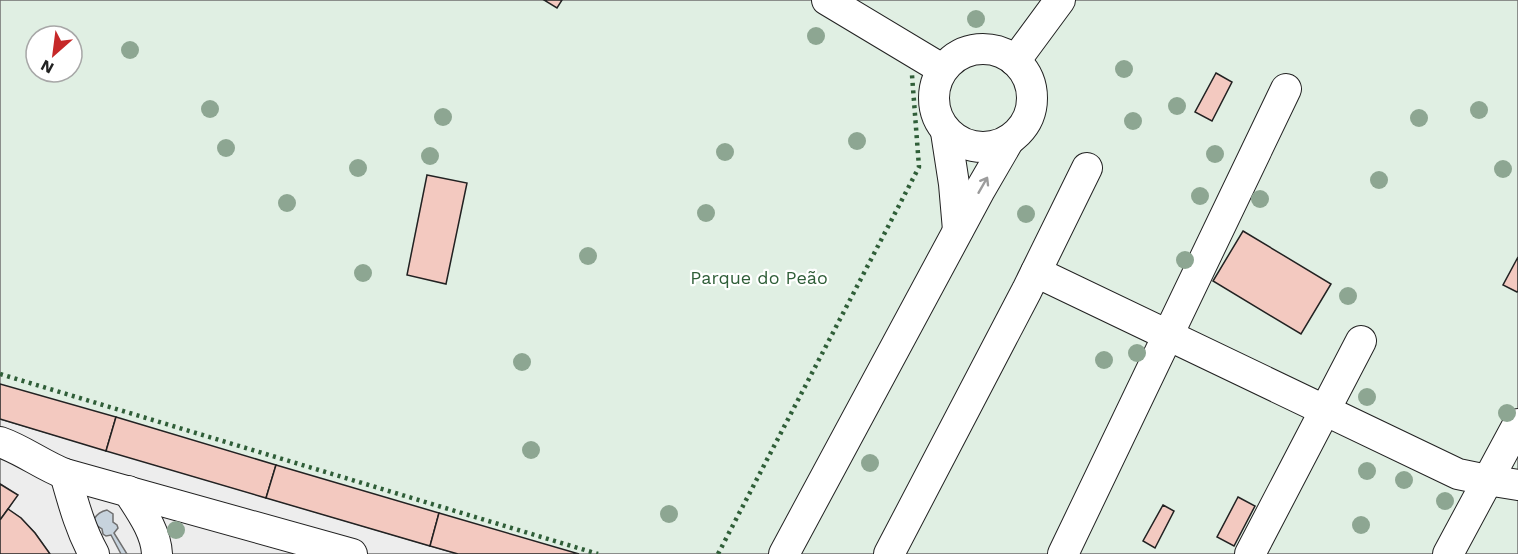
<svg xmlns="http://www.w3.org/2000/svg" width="1518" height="554" font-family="'Work Sans',sans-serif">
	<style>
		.green { fill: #e0efe3; stroke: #6f6f6f; stroke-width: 1.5; fill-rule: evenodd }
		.parking { fill: #ededed; stroke: #6f6f6f; stroke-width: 1.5 }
		.water { fill: #c7d3dd; stroke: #6f6f6f; stroke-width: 1.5 }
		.building { fill: #f3c9c0; stroke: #222; stroke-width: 1.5 }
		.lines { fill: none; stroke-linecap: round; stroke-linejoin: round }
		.minor-casing { stroke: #222; stroke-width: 32 }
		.minor { stroke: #fff; stroke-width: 30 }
		.hedge { stroke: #2f5e38; stroke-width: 4.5; stroke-dasharray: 3 4.5; stroke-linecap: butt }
		.tree { fill: #8da692 }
		.oneway { stroke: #9c9c9c }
		.labels { text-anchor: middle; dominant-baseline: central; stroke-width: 4.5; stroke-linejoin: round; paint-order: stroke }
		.park-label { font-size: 18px; fill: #2f5e38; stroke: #fff }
	</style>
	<rect width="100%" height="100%" fill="#fff"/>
	<!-- green -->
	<path class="green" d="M0,0H1518V554H0ZM36,36H72V72H36Z"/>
	<!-- parking -->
	<path class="parking" d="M0,419L458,554H50L35,533L21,518L8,509L17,495L0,484Z"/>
	<!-- water -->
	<path class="water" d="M107,510L113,514V522L117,525L118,528L114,533L127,554H121L111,535L106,536L103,534L102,529L96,525L94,519C97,514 102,511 107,510Z"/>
	<!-- building -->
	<g class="building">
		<path d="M544,0H562L557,8Z"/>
		<path d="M1216,73L1232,82L1212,121L1195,112Z"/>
		<path d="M427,175L467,183L446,284L407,275Z"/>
		<path d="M1243,231L1331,284L1301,334L1213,281Z"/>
		<path d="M1518,257V291L1517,292L1503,285Z"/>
		<path d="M0,384L116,417L106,451L0,419Z"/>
		<path d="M116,417L276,465L266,498L106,451Z"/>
		<path d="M276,465L439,513L430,546L266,498Z"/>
		<path d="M0,484L18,495L0,520Z"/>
		<path d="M1238,497L1255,506L1234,546L1217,537Z"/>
		<path d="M1163,505L1174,511L1155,548L1143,541Z"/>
		<path d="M8,509L21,518L35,533L50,554H0V520Z"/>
		<path d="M439,513L579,554H458L430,546Z"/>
	</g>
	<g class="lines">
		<defs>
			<g id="minor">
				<path d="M827,0L942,69"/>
				<circle cx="983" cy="98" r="49"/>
				<path d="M1015,61L1060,0"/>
				<path d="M946,132L954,184L958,230"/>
				<path d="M1036,272L1458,474L1487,480L1518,485"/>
				<path d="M0,442C23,450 42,465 65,474L352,554"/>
				<path d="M65,474C73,502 80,529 94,554"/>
				<path d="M128,491C140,510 156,531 157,554"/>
				<path d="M784,554L980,190L1009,140"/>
				<path d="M889,554L1027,290L1087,168"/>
				<path d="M1063,554L1286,89"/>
				<path d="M1250,554L1361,341"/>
				<path d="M1448,554L1518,424"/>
			</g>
		</defs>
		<!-- minor casing -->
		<use href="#minor" class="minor-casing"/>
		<!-- minor -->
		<use href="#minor" class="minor"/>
		<!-- hedge -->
		<g class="hedge">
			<path d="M0,374L598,554"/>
			<path d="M718,554L919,167L912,75"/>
		</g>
	</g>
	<!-- trees -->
	<g class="tree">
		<circle cx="976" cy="19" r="9"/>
		<circle cx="816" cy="36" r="9"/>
		<circle cx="130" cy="50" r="9"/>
		<circle cx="1124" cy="69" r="9"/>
		<circle cx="1177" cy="106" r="9"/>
		<circle cx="210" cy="109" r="9"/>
		<circle cx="1479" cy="110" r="9"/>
		<circle cx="443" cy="117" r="9"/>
		<circle cx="1419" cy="118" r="9"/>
		<circle cx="1133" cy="121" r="9"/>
		<circle cx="857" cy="141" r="9"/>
		<circle cx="226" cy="148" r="9"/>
		<circle cx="725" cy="152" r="9"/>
		<circle cx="1215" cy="154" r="9"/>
		<circle cx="430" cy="156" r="9"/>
		<circle cx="358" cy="168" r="9"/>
		<circle cx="1503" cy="169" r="9"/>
		<circle cx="1379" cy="180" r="9"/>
		<circle cx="1200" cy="196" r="9"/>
		<circle cx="1260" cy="199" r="9"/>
		<circle cx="287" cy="203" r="9"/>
		<circle cx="706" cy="213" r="9"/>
		<circle cx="1026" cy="214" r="9"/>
		<circle cx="588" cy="256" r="9"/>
		<circle cx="1185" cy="260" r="9"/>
		<circle cx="363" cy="273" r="9"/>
		<circle cx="1348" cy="296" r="9"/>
		<circle cx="1137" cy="353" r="9"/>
		<circle cx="1104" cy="360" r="9"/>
		<circle cx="522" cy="362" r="9"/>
		<circle cx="1367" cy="397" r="9"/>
		<circle cx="1507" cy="413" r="9"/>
		<circle cx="531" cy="450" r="9"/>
		<circle cx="870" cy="463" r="9"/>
		<circle cx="1367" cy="471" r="9"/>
		<circle cx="1404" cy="480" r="9"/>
		<circle cx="1445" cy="501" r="9"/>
		<circle cx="669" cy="514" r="9"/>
		<circle cx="1361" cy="525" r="9"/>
		<circle cx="176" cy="530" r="9"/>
	</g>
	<!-- one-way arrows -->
	<defs><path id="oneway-shaft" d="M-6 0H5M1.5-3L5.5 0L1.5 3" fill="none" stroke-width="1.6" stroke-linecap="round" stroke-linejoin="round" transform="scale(1.5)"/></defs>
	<use class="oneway" href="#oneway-shaft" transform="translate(983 185) rotate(-60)"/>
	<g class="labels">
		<!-- park labels -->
		<g class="park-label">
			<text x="759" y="277">Parque do Peão</text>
		</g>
	</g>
	<!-- north arrow -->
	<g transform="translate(54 54) rotate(208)"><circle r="28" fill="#ffffff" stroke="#a7a7a7" stroke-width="1.5"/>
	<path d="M0-4.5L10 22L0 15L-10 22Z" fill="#c62828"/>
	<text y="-9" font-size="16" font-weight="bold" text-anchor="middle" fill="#222222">N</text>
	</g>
</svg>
